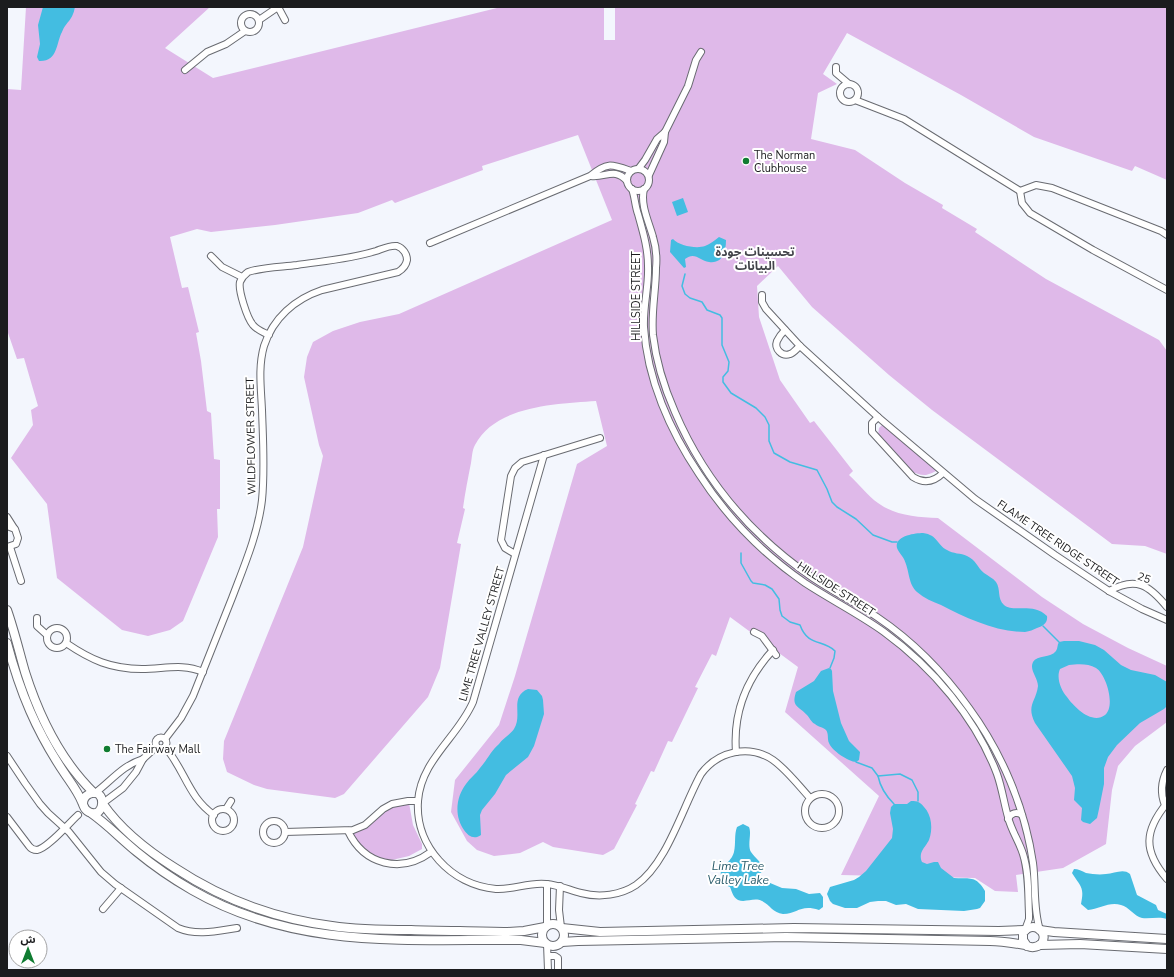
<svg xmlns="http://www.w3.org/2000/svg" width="1174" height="977" font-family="'Nunito Sans','Noto Sans Arabic',sans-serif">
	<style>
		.green { fill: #dfb9e9 }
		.water { fill: #43bde1; fill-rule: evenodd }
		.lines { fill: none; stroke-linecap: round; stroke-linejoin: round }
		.stream { stroke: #43bde1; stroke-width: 1.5 }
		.minor-casing { stroke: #696b71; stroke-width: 8 }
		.tertiary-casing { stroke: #696b71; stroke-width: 10 }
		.minor { stroke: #fff; stroke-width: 6 }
		.tertiary { stroke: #fff; stroke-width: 8 }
		.poi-dot { fill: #107c31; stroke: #fff; stroke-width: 1.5 }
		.labels { text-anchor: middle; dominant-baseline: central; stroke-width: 4; stroke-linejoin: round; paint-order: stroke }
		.poi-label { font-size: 11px; fill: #1b1c1e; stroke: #fff; text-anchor: start }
		.street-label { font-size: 11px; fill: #1b1c1e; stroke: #fff }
		.neighbourhood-label { font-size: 12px; font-weight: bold; fill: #42444a; stroke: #fff }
		.water-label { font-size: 12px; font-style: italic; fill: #2a5c6b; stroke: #fff }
	</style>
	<rect width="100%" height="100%" fill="#f3f6fd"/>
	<!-- green -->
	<g class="green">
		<path d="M26,7H210L165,48L213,78L501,7H604V40H615V7H1167V180L1135,166L1132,171L1034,137L961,95L847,33L823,74L837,84L818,93L811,139L855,150L905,183L943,205L942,208L977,229L975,232L1046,279L1159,340L1167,351V554L1145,546L1112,544L932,410L889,375L812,307L778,266L757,286L759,317L780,380L810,423L814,421L853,471L849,475C859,484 868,496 878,503C896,516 917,517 938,518L1042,597L1083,624L1128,648L1167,666V722L1135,746L1118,766L1112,790L1106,844L1063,868L1016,875L1018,892L995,891L975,878L841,875L879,796L785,712L798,667L730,617L716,656L712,654L695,687L698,688L672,742L668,741L654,772L651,771L635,804L637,805L614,849L603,855L553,847L543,842L520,853L494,856L477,850L467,841L451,812L455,780L499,725L515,676L577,464L607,446L596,401C557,404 496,405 475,445C472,450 472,458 471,463C468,478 465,493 463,508L465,509L457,543L461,544L440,668L428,697L344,794L335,798L267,789L254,785L227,772L223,759L224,741L303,547L323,456L319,445L304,377L307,357L313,342L333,331L360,322L399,314L612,220L578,135L482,166L483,170L395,203L392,200L358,213L275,225L211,232L197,229L170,237L182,288L188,287L199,332L196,333L201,361L207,411L211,413L214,459L220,460V509H217L218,537L183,621L170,630L148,636L122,630L57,578L47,504L11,458L33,425L31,410L38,406L24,358L17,359L7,330V89L21,90Z"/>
		<path d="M883,424L938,470C934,472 930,474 926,475C908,477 888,447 878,435L879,428Z"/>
		<path d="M409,803L413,825L422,844V849L409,856L392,860L379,859L363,853L349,831L363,825L389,806Z"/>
	</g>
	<!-- water -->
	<g class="water">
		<path d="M43,7H75C72,22 67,20 62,32C56,43 58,62 39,61L37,57L40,44L38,25Z"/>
		<path d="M683,198L688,212L677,216L672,202Z"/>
		<path d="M719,237L726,240C726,251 723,264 709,262C700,261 695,251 685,259L686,267L684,268L670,252L671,240L673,239C679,246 697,249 705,246C710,244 715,240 719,237Z"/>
		<path d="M923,533C938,535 937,545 947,550C953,554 961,553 967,556C976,560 977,567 984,573C988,576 993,578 996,582C1001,589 997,599 1004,605C1013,613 1033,602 1047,616C1048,623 1043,626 1037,628C1033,630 1030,631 1025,632C996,632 966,618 941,605C933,602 924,598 917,592C907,583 910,567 902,556C900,553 898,551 897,548C894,536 915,533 923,533Z"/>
		<path d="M1064,641H1079L1095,645L1104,650L1121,665L1131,670L1155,675L1167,682V706L1164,709L1140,723L1117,745L1108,757L1104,768V784L1099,809L1097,818L1090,824L1083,822L1081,820L1082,808L1074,800L1075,788L1072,776L1035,723C1026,705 1036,702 1038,686C1038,678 1029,670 1033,662C1037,655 1051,658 1056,651C1058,648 1057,645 1059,642ZM1069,665C1077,664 1088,663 1096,668C1106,674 1116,706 1105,715C1092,725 1074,707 1067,697C1061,690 1056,678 1060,669Z"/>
		<path d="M829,668L831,669L832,671L833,691L841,723L849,741L860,752L859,760L856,762C849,762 831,750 829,743C827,739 829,734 826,730C823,727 818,727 815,724C811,722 810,718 807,715C799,706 791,707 796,692L814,681L821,671Z"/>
		<path d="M528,689L537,690L542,696L543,700L544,714L534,746L528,757L506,775L495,794L482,810L480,815L481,835C474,840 468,836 464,830C454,816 456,797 466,784C470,778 476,774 480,768C487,760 491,751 499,744C503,738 510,735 514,729C523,715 509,697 528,689Z"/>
		<path d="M911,801C918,801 920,802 924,807C932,815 933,830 929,840C925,848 918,852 922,862L927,864L934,862H938L941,868L954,878C969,879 976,875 985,891V901L980,908L977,909L964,911L918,909L906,904L896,905L886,901H878L870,902L857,908H845L833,904L830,901L827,894L830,887L854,880L859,877L866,871L892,838L893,829L890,813L891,807L894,804H907Z"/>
		<path d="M743,824L749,827C752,834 747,845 751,852C756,859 762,862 764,870L752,880H763L782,888L796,889L809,894L820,893L823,897V907L819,910C800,904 798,914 783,914C773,913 770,905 762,901C754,897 746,903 738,900C733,897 732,892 730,887L725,885C713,865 730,867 734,852C736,843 734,835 737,827Z"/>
		<path d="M1074,869C1078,869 1082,871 1086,873C1092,874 1099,875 1106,874C1114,874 1123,868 1130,874L1137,895L1156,905L1158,910L1167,914V919C1159,916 1151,919 1142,918C1134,916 1129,907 1121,905C1110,901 1099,909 1088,910L1081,904C1085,887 1080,886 1072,873Z"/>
	</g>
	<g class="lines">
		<!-- stream -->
		<g class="stream">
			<path d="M685,274L682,286L685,294L690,298L702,302L707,310L720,315L722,318V345L729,362L728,371L723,377V382L731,393L756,408L765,417L769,425V441L774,453L790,462L817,470L827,489L832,502L837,507L856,519L873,535L892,542H897"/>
			<path d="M741,553V563L751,581L753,583L765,585L772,589L779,599L780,610L782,616L790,622L800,625C808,647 823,639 835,651L834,658L830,668"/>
			<path d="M1043,626L1059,642"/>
			<path d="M856,762L872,768L878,776L900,774L912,780L918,792V801"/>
			<path d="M878,776C880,786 887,797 894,804"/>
		</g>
		<defs>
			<g id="minor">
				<path d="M278,7L285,20"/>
				<circle cx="250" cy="23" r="9"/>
				<path d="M259,20L278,7"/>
				<path d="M836,67V73L849,84"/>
				<path d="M185,70L207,52L226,44L245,31"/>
				<circle cx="849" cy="93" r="9"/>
				<path d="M855,100L904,119L1020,191"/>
				<path d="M639,168L645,160L657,139L665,132L688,86L696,60L701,52"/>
				<circle cx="638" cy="180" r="11"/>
				<path d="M649,175L664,142L665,132"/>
				<path d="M591,176C605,178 615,167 627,181"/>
				<path d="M632,189C635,197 635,206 638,214C643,232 648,248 648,266C649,286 643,306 644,327C647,379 670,431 699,474C726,516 763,554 805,583C831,600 859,614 884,632C932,667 976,718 997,774C1002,788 1004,803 1008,817C1011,830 1019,841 1023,854C1029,873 1028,894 1029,914V919L1025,930"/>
				<path d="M644,189C640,205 649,222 653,237C656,247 657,258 656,268C656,290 651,312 653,335C656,361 664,387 675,412C704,480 752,536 813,578C834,592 856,603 877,617C914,642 944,673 969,708C1002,753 1025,808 1033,863C1036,885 1033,909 1040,930"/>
				<path d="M1020,191L1022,203L1030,213L1093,250L1167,290"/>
				<path d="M1020,191L1036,185L1052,188L1161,231L1167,235"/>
				<path d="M430,243L590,176C607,162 611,164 631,171"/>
				<path d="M211,256L222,267L242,277"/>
				<path d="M762,295V302L766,309L800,346L878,417L975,499L1055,555L1109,591L1142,609L1167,620"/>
				<path d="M785,330C782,333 779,337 777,341C774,349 782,357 790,354C794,353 797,348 800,346"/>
				<path d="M878,417L872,423V432L913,477C924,484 934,482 943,473"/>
				<path d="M544,455L473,702C458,737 421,760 418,801C415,846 451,885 496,889C513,890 529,882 546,884C559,885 569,890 581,893C600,898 621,895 636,885C667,864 683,806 701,774C718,751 749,744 773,760C787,770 799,786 810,798"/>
				<path d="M7,517L14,528"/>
				<path d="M7,526L15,529L18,538L16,544L7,547"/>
				<path d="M10,547L21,581"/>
				<path d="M515,554L505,548L501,540L511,476L515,468L522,462L600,438"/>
				<path d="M1109,591C1136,576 1149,585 1167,607"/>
				<path d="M37,618V626L47,635"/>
				<circle cx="57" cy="638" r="10"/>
				<path d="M754,632L762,636L776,655"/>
				<path d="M66,643C91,660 111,669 142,669C164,669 183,663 203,672"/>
				<circle cx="161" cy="743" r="5.5"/>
				<path d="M165,739L181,718L193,696C206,664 219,631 232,598C244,566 258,534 262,500C265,470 263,440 262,410C261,388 258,367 264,346C273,318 295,299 322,290L398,272C403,269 406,266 407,260C407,254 403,248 397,246C390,245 382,249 376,251C350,259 324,261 297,265C281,267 263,267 248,272C244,275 242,277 240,282C238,290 247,318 253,325C257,330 263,332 269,335"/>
				<path d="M165,747C185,770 188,797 214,815"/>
				<path d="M736,752C733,713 746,679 773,650"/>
				<path d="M7,756L25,783L40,804L48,813L69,832L101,872L115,884L178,928C197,936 217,931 237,928"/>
				<path d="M95,793C111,781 123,765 143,759"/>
				<circle cx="822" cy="811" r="17"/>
				<path d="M103,803L123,788L136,772L143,759L156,747"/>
				<path d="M1167,803C1144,831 1143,851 1167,879"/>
				<path d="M1165,805C1160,793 1161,782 1167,770"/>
				<path d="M226,809L231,801"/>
				<circle cx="223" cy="820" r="11"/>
				<path d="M7,817L29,846C31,849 34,850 37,850C48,848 69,823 78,815"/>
				<path d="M1008,819C1011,813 1017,811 1022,815"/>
				<circle cx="274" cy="832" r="11"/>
				<path d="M348,831C364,865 401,874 431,852"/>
				<path d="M285,832L353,830L365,825L383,809L392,804L408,801H418"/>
				<path d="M560,886L559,910L561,927"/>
				<path d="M103,909L121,888"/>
				<path d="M547,926V884"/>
				<path d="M547,944L548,970"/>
				<path d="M548,956H555L558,958V970"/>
			</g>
			<g id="tertiary">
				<path d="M7,610C14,630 19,651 25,672C39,716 61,761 94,793"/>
				<path d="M7,643C20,692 36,731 65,774C71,783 78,792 82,802C84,806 84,810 89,812C106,820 107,786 89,794C85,796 83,800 83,804"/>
				<path d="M103,804C121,830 148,851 175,868C222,899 276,919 332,926C358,930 385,930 411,930C443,931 476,931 508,932L524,931L545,927"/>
				<path d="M91,813C108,825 121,839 137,852C154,866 173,879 192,890C296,950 406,939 521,940L545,943"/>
				<circle cx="553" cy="935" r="11"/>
				<path d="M562,928L600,932L794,928L999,931L1025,930"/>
				<path d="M1040,930L1054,932L1167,939"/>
				<path d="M562,942L578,941L786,937L990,941C1002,941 1013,943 1025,945C1028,946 1031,948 1034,947C1037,947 1040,945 1042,943C1049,931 1032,920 1023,933V940L1027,946"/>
				<path d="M1040,945L1080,944L1167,949"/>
			</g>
		</defs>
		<!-- minor casing -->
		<use href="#minor" class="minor-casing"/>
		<!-- tertiary casing -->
		<use href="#tertiary" class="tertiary-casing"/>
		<!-- minor -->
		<use href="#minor" class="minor"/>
		<!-- tertiary -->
		<use href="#tertiary" class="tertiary"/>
	</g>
	<!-- markers -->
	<g class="poi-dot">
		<circle cx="746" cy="161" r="4"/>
		<circle cx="107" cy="749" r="4"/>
	</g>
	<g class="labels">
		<!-- poi labels -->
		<g class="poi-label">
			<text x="754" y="155">The Norman<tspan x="754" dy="13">Clubhouse</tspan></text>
			<text x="115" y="749">The Fairway Mall</text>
		</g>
		<!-- street labels -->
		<g class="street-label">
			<text transform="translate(636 296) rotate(-90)">HILLSIDE STREET</text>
			<text transform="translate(251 436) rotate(-91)">WILDFLOWER STREET</text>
			<text transform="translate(1058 543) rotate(34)">FLAME TREE RIDGE STREET</text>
			<text transform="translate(1144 578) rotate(21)">25</text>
			<text transform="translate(836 589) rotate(33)">HILLSIDE STREET</text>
			<text transform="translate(482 634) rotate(-74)">LIME TREE VALLEY STREET</text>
		</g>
		<!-- neighbourhood labels -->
		<g class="neighbourhood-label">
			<text x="755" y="252">تحسينات جودة<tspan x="755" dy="14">البيانات</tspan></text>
		</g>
		<!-- water labels -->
		<g class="water-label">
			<text x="738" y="866">Lime Tree<tspan x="738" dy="14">Valley Lake</tspan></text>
		</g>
	</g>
	<!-- border -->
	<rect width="1174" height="977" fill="none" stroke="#1b1c1e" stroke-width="16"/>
	<!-- north arrow -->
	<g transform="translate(28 949)"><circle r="19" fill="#ffffff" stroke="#a4a4a5"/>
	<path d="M0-3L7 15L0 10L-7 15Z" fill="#107c31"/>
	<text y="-6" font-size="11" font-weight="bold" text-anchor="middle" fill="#1b1c1e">ش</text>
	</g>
</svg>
